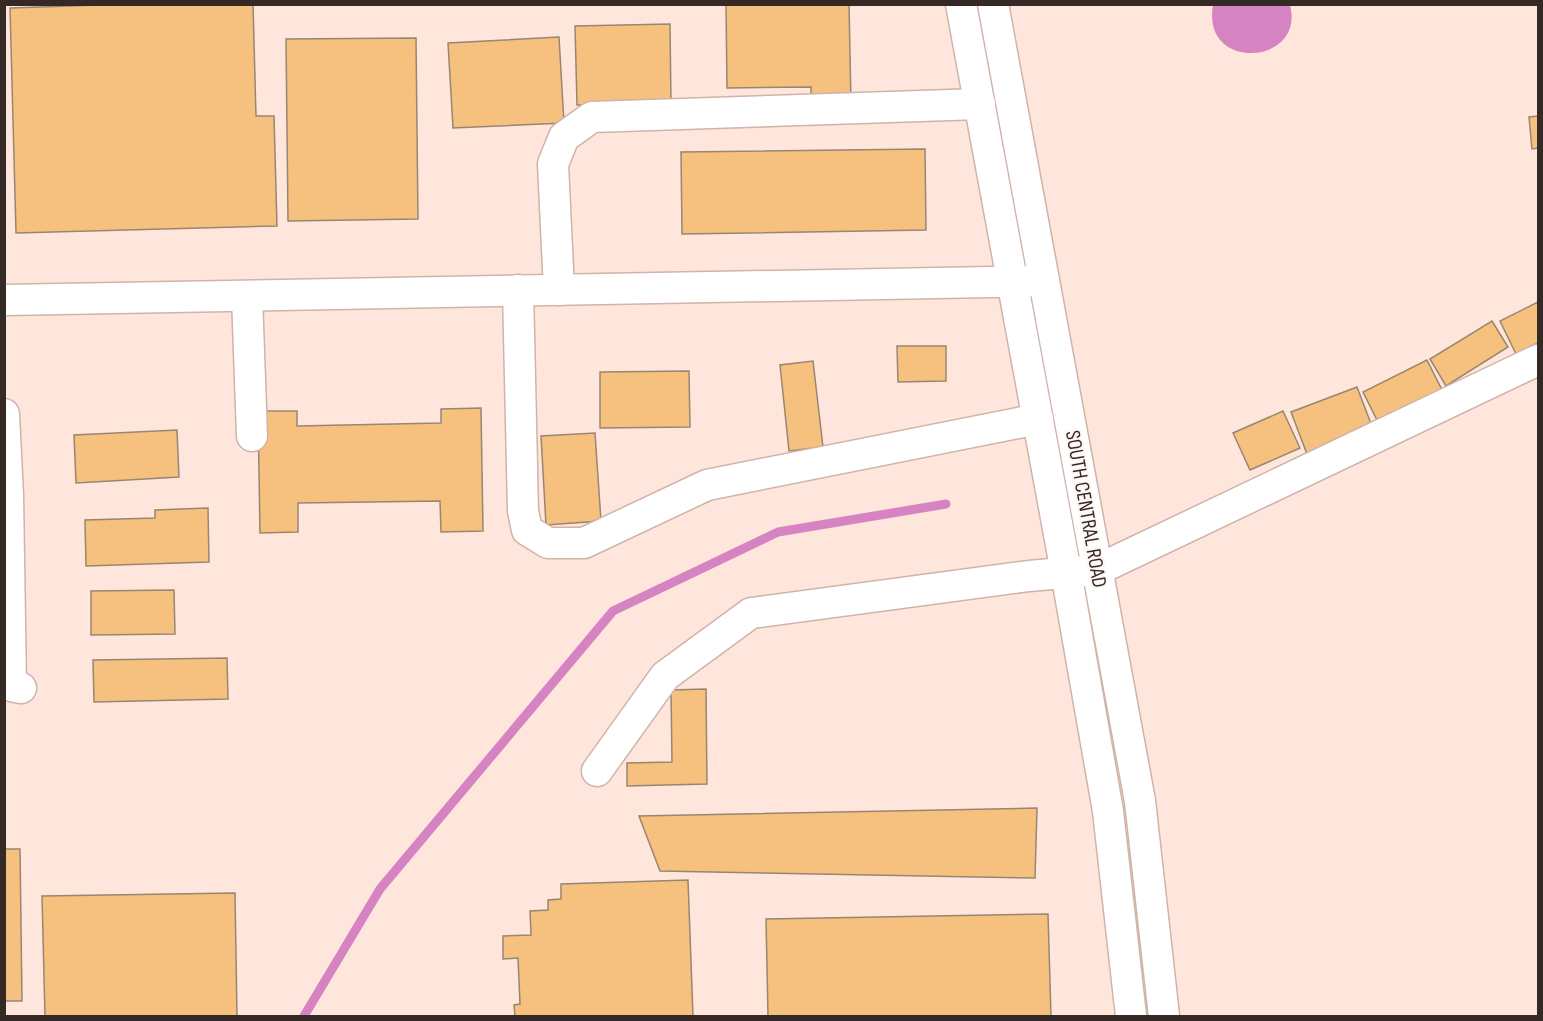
<svg xmlns="http://www.w3.org/2000/svg" width="1543" height="1021" font-family="'Sofia Sans Condensed',sans-serif">
	<style>
		.water { fill: #d683c2 }
		.lines { fill: none; stroke-linecap: round; stroke-linejoin: round }
		.stream { stroke: #d683c2; stroke-width: 9 }
		.building { fill: #f6c07e; stroke: #988671; stroke-width: 1.5 }
		.minor-casing { stroke: #d0b3a9; stroke-width: 33 }
		.minor { stroke: #fff; stroke-width: 30 }
		.labels { text-anchor: middle; dominant-baseline: central; stroke-width: 4.5; stroke-linejoin: round; paint-order: stroke }
		.street-label { font-size: 21px; fill: #342925; stroke: #fef7f5 }
	</style>
	<rect width="100%" height="100%" fill="#fee6dd"/>
	<!-- water -->
	<path class="water" d="M1213,5H1290C1306,65 1201,73 1213,5Z"/>
	<g class="lines">
		<!-- stream -->
		<path class="stream" d="M304,1016L380,889L613,611L778,532L946,504"/>
	</g>
	<!-- building -->
	<g class="building">
		<path d="M130,4H253L256,116H274L277,226L16,233L10,8Z"/>
		<path d="M849,4L851,104H811V87L727,88L726,5Z"/>
		<path d="M670,24L671,104L577,105L575,26Z"/>
		<path d="M559,37L564,123L453,128L448,43Z"/>
		<path d="M416,38L418,219L288,221L286,39Z"/>
		<path d="M1538,116V148L1532,149L1529,117Z"/>
		<path d="M925,149L926,230L682,234L681,152Z"/>
		<path d="M1538,302V343L1516,354L1500,321Z"/>
		<path d="M1492,321L1508,347L1446,386L1430,359Z"/>
		<path d="M897,346H946V381L898,382Z"/>
		<path d="M1427,360L1442,390L1378,422L1363,392Z"/>
		<path d="M813,361L823,447L789,451L780,365Z"/>
		<path d="M689,371L690,427L600,428V372Z"/>
		<path d="M1357,387L1373,429L1307,454L1291,412Z"/>
		<path d="M481,408L483,531L441,532L440,501L298,503V532L260,533L258,411H297V426L441,423V409Z"/>
		<path d="M1283,411L1300,448L1250,470L1233,433Z"/>
		<path d="M177,430L179,477L76,483L74,435Z"/>
		<path d="M595,433L601,521L546,525L541,436Z"/>
		<path d="M208,508L209,562L86,566L85,520L155,518V510Z"/>
		<path d="M174,590L175,634L91,635V591Z"/>
		<path d="M227,658L228,699L94,702L93,660Z"/>
		<path d="M706,689L707,784L627,786V763L672,762L671,690Z"/>
		<path d="M1037,808L1035,878L660,871L639,816Z"/>
		<path d="M4,849H20L22,1001H4Z"/>
		<path d="M688,880L693,1016H515L514,1005L520,1004L518,958L503,959V936L531,935L530,911L548,910V900L561,899V884Z"/>
		<path d="M235,893L237,1016H45L42,896Z"/>
		<path d="M1048,914L1051,1016H768L766,919Z"/>
	</g>
	<g class="lines">
		<defs>
			<g id="minor">
				<path d="M961,4L1066,572L1108,811L1131,1016"/>
				<path d="M993,4L1140,801L1164,1016"/>
				<path d="M518,290L523,511L527,530L548,543H584L707,485L1038,419"/>
				<path d="M559,290L553,164L564,137L592,117L980,104"/>
				<path d="M247,296L252,436"/>
				<path d="M4,300L1044,281"/>
				<path d="M4,414L8,495L11,686L21,688"/>
				<path d="M597,771L665,676L751,613L1029,576L1097,570L1538,360"/>
			</g>
		</defs>
		<!-- minor casing -->
		<use href="#minor" class="minor-casing"/>
		<!-- minor -->
		<use href="#minor" class="minor"/>
	</g>
	<g class="labels">
		<!-- street labels -->
		<g class="street-label">
			<text transform="translate(1086 509) rotate(80)">SOUTH CENTRAL ROAD</text>
		</g>
	</g>
	<!-- border -->
	<rect width="1543" height="1021" fill="none" stroke="#342925" stroke-width="12"/>
</svg>
